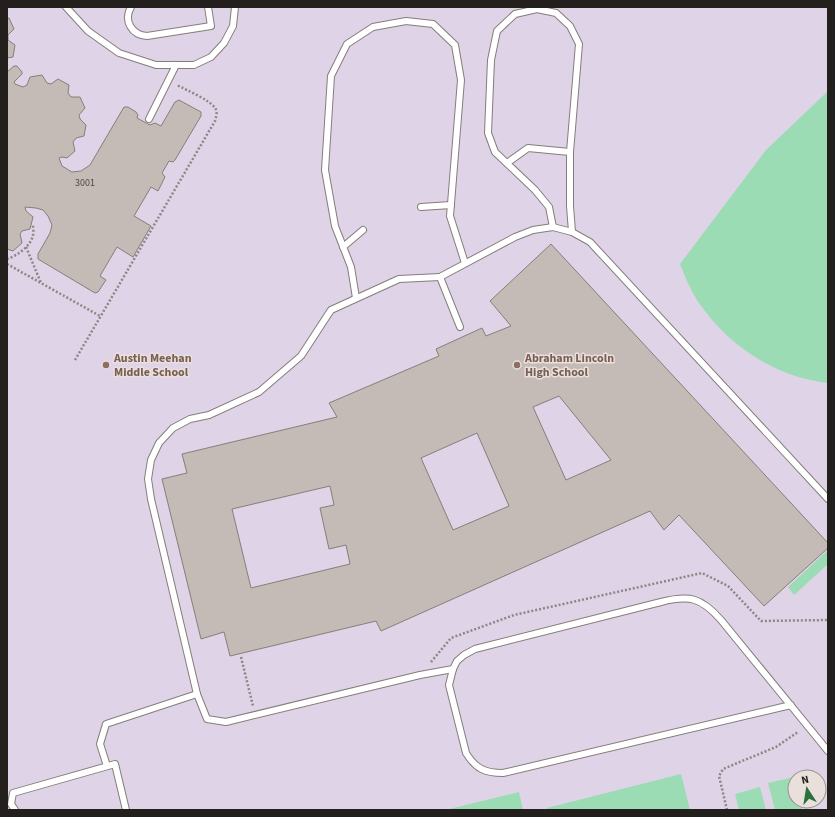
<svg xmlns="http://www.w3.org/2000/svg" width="835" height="817" font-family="'Source Sans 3',sans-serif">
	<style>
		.education { fill: #dfd3e7; fill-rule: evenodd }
		.green { fill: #9cdcb4 }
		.building { fill: #c4bbb7; stroke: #867e7a; fill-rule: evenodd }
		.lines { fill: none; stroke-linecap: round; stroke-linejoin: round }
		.lane-casing { stroke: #857d79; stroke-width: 8 }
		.path { stroke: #8d8683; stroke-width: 2.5; stroke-dasharray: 2 2; stroke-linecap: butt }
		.lane { stroke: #fff; stroke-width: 6 }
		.education-dot { fill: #8d6e63; stroke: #e9e0dc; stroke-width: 1.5 }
		.labels { text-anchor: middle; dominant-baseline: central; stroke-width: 3; stroke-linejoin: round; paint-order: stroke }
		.number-label { font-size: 10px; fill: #4a4644 }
		.education-label { font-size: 12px; font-weight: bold; fill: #785e54; stroke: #e9e0dc; text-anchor: start }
	</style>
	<rect width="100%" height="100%" fill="#e9e0dc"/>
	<!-- education -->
	<path class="education" d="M7,7H828V810H7ZM795,777H819V801H795Z"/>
	<!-- green -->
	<g class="green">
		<path d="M828,91V383C774,377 727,345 697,300C690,289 685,277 680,264L766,150Z"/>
		<path d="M828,550V564L794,595L788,587Z"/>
		<path d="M681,774L690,810H548L547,808Z"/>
		<path d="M794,777L795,782V801H800L802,810H775L768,783Z"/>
		<path d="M760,787L766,810H739L735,794Z"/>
		<path d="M519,792L523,810H445Z"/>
	</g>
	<!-- building -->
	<g class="building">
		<path d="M7,18H9L14,29L8,35V40L15,45L13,57L7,58Z"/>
		<path d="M14,66H17L22,72V74L14,82L15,84L23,87L27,85L30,77L42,75L47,83L51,84L58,79L69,85L68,93L71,97H80L85,108L79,115L80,119L86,125L84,136L76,138L73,142L75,151L67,158L62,157L59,158L62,166L72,172L81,171L90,165L124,107H128L136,112L138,115L137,118L150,125L155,123L161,126L175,102L179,100L201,112V116L175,160L173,162L169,161L162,173L165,177L158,191L151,187L134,216L151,226L133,257L117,247L100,276L106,280L98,292L95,293L38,259V254L50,233L52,225L48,216L43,210L36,208L25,207L26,211L33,217L30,229L22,231L20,234L22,243L13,251L7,249V72Z"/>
		<path d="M551,244L828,543V548L764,606L679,515L664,530L650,511L381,631L376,621L230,656L224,632L201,639L162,479L187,473L182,454L337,417L329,403L439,356L436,349L482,328L486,336L511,326L490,301ZM559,396L611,460L566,480L533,407ZM477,433L509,506L453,530L421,458ZM330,486L334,505L320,508L329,549L346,545L350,564L251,588L232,509Z"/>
	</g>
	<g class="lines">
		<defs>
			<g id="lane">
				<path d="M66,7L88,31L119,53L156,65H194L211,57L224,43L233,26L235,7"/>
				<path d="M131,7C123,21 132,35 147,36L211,26L208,7"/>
				<path d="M149,119L176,65"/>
				<path d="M507,163L528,148L570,152"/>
				<path d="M421,207L451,205"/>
				<path d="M553,227L549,207L535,190L495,152L488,133L491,60L497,31L515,14L537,9L556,13L570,26L579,44L570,152V206L572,232"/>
				<path d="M343,247L363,230"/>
				<path d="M440,277L399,279L331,310L301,356L259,392L209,415L190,419L173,428L159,443L151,460L148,479L151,499L197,694L207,719L226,722L420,675L453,669"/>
				<path d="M356,298L351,267L335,226L325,170L331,76L347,44L373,27L406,21L433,24L455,45L461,80L450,216L465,263"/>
				<path d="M460,327L440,277L515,237L533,230L553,227L572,232L590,242L828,499"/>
				<path d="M791,705L503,773C485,773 476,769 466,753L449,685L453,669L457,661L464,655L475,649L661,602C689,595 701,597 721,620L828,751"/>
				<path d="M107,766L100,744L106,724L197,694"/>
				<path d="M15,810L11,804L13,793L115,764L126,810"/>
			</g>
		</defs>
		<!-- lane casing -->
		<use href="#lane" class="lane-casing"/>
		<!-- path -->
		<g class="path">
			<path d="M26,247L41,283"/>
			<path d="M7,259C17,256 31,246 33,235C34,232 33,228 33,225"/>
			<path d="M7,264L100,316"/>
			<path d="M75,360L215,121C216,117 218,112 215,108C210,100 186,90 177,85"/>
			<path d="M241,657L253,706"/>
			<path d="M431,662L451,638L514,615L702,573L728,586L761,621L828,620"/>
			<path d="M727,810L719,776L723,769L776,747L798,732"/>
		</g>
		<!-- lane -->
		<use href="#lane" class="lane"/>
	</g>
	<!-- markers -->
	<g class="education-dot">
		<circle cx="106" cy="365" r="4"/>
		<circle cx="517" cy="365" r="4"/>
	</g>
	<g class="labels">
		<!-- number labels -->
		<g class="number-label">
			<text x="85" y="183">3001</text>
		</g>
		<!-- education labels -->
		<g class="education-label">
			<text x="114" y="358">Austin Meehan<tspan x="114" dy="14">Middle School</tspan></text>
			<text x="525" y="358">Abraham Lincoln<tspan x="525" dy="14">High School</tspan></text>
		</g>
	</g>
	<!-- border -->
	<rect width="835" height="817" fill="none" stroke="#221f1d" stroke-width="16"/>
	<!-- north arrow -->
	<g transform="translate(807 789) rotate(348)"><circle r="19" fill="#e9e0dc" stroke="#999390"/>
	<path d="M0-3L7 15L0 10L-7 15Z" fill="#29713e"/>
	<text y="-6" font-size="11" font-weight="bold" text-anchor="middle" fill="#221f1d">N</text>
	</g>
</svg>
